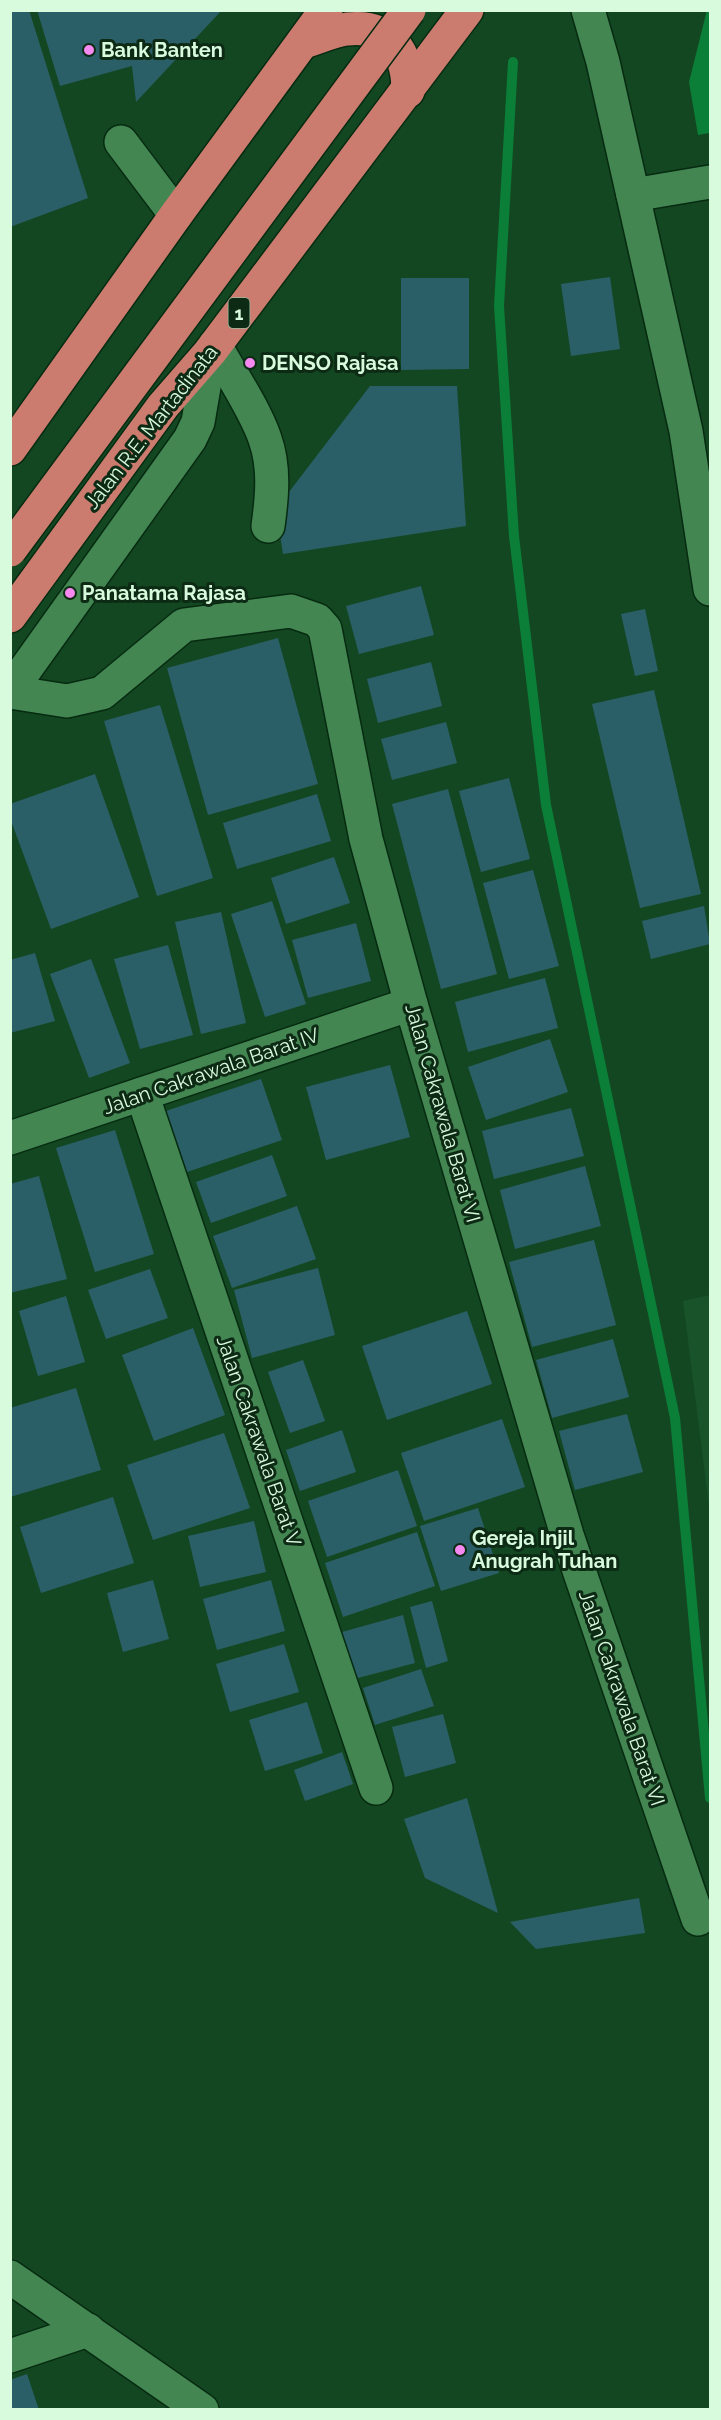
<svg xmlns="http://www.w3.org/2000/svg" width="721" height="2420" font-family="Raleway,sans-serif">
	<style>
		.built { fill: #19532a }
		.water { fill: #0b7e37 }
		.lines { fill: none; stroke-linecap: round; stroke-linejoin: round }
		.stream { stroke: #0b7e37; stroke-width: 10 }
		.building { fill: #2b5f67 }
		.minor-casing { stroke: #062b11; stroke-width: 36 }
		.highway-casing { stroke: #062b11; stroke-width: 36 }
		.minor { stroke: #438652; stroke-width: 33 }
		.highway { stroke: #cc7b6f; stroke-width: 33 }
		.highway-bridge-casing { stroke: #062b11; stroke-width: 36; stroke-linecap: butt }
		.highway-bridge { stroke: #cc7b6f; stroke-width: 33 }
		.poi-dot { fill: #f589ef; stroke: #0d2a14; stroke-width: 2 }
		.labels { text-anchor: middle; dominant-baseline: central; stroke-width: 6; stroke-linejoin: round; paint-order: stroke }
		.shield { fill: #0d2a14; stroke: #9bbca1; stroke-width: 1.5 }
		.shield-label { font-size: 18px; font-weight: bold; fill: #d8fadd }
		.poi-label { font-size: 20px; font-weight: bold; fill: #d8fadd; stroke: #0d2a14; text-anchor: start }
		.street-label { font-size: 20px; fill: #d8fadd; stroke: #0d2a14 }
	</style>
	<rect width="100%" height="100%" fill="#134722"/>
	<!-- built -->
	<path class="built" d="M710,1295V1514L683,1301Z"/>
	<!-- water -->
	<path class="water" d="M707,10L710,11V133L698,135L689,82Z"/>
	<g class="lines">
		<!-- stream -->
		<path class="stream" d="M513,62L499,306L514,536L546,805L675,1418L710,1798"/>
	</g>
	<!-- building -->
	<g class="building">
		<path d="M10,10H29L88,198L10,227Z"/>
		<path d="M37,10H222L136,102L132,66L60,86Z"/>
		<path d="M610,277L620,349L571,356L561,284Z"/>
		<path d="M401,278H469V369L401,370Z"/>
		<path d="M370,386H457L466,526L283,554L276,509Z"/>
		<path d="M421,586L434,635L359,654L346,606Z"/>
		<path d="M645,609L658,671L635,676L621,614Z"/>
		<path d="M278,638L318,784L208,815L167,668Z"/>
		<path d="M431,662L442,706L378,723L367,679Z"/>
		<path d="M654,690L701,894L640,908L592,704Z"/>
		<path d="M160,705L213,878L157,896L104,721Z"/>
		<path d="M446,722L457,763L392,780L381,739Z"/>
		<path d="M95,774L139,897L51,929L10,818V804Z"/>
		<path d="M509,778L530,859L481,872L459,791Z"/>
		<path d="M448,789L497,974L441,989L392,804Z"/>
		<path d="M317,794L331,841L237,869L223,823Z"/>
		<path d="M334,857L350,903L286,924L271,878Z"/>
		<path d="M533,870L559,966L509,979L483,883Z"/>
		<path d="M272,901L306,1004L265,1017L231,914Z"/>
		<path d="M704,906L710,944L651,959L642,921Z"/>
		<path d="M221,912L246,1023L201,1034L175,922Z"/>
		<path d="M356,923L371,981L308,998L292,940Z"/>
		<path d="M168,945L193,1035L140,1049L114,959Z"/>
		<path d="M35,953L55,1021L10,1033V960Z"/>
		<path d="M91,959L130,1063L89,1078L50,974Z"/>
		<path d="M545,978L558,1028L468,1052L455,1002Z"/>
		<path d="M550,1039L568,1092L486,1120L468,1067Z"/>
		<path d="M390,1065L410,1137L326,1160L306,1087Z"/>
		<path d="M261,1079L282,1140L187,1172L166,1111Z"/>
		<path d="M571,1108L584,1156L494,1179L482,1131Z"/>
		<path d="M115,1130L154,1254L95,1272L56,1148Z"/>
		<path d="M272,1155L287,1196L211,1223L196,1182Z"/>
		<path d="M585,1166L601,1226L515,1249L500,1190Z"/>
		<path d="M39,1176L67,1279L10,1293V1184Z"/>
		<path d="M297,1206L316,1259L232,1288L213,1236Z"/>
		<path d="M594,1240L616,1325L532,1347L509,1262Z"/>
		<path d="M318,1268L335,1335L252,1358L234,1290Z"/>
		<path d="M150,1269L168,1318L106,1339L88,1290Z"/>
		<path d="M66,1296L85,1362L38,1376L19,1311Z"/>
		<path d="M467,1311L492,1384L387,1420L362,1346Z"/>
		<path d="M193,1328L225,1415L154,1441L122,1355Z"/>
		<path d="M613,1339L629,1397L552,1418L536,1360Z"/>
		<path d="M303,1360L325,1421L290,1433L268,1372Z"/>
		<path d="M76,1388L101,1470L10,1497V1408Z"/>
		<path d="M627,1414L643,1472L575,1490L559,1431Z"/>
		<path d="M502,1419L525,1487L424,1521L401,1453Z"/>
		<path d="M342,1430L356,1472L300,1491L286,1450Z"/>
		<path d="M224,1433L250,1508L153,1540L127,1465Z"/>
		<path d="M398,1470L417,1526L327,1557L308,1501Z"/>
		<path d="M113,1497L134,1563L41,1593L20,1527Z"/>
		<path d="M478,1508L499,1573L441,1591L420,1526Z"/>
		<path d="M254,1521L266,1572L200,1587L188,1536Z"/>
		<path d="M417,1532L435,1586L343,1617L325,1563Z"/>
		<path d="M153,1580L169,1639L123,1652L107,1593Z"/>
		<path d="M271,1580L285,1631L217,1650L203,1599Z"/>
		<path d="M432,1601L448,1661L426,1668L410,1607Z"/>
		<path d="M403,1615L415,1663L354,1679L342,1632Z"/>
		<path d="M284,1644L299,1692L230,1712L216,1664Z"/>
		<path d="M421,1669L434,1706L375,1725L363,1688Z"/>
		<path d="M307,1702L323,1753L265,1771L249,1720Z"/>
		<path d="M443,1714L456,1763L405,1777L392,1727Z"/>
		<path d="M342,1752L353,1784L305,1801L294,1770Z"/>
		<path d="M467,1798L498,1913L425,1878L404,1819Z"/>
		<path d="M639,1898L645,1933L536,1949L510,1922Z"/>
		<path d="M27,2374L39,2410H10V2380Z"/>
	</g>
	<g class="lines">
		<defs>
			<g id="minor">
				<path d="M588,10L603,62L686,431L710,589"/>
				<path d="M121,142L176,215"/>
				<path d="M633,195L710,182"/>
				<path d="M215,345C230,373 255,409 265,439C275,467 272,497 268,526"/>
				<path d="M10,691L190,439L198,422L210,352"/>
				<path d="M10,692L67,701L102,693L184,625L291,611L317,620L325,629L366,839L411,1004L567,1535L698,1919"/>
				<path d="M142,1094L376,1788"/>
				<path d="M10,1138L411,1004"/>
				<path d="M10,2277L202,2410"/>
				<path d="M10,2356L88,2330"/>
			</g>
			<g id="highway">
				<path d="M303,42C317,38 333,31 347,29C390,24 408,53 408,91"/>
				<path d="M10,449L176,215L326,10"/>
				<path d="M10,616L163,406L210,352L467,10"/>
			</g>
		</defs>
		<!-- minor casing -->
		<use href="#minor" class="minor-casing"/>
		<!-- highway casing -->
		<use href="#highway" class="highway-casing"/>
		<!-- minor -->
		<use href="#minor" class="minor"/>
		<!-- highway -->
		<use href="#highway" class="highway"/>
		<defs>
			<path id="highway-bridge" d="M10,550L409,10"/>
		</defs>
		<!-- highway-bridge casing -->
		<use href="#highway-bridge" class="highway-bridge-casing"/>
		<!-- highway-bridge -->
		<use href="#highway-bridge" class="highway-bridge"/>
	</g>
	<!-- markers -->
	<g class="poi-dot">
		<circle cx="89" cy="50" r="6"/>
		<circle cx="250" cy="363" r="6"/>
		<circle cx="70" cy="593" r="6"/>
		<circle cx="460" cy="1550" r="6"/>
	</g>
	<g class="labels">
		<!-- shield labels -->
		<rect class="shield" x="228.5" y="298" width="21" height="30" rx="4.5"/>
		<g class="shield-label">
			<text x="239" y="313">1</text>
		</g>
		<!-- poi labels -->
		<g class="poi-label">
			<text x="101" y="50">Bank Banten</text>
			<text x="262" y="363">DENSO Rajasa</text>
			<text x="82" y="593">Panatama Rajasa</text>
			<text x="472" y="1538">Gereja Injil<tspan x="472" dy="23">Anugrah Tuhan</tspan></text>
		</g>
		<!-- street labels -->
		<g class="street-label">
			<text transform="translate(151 427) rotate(-52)">Jalan R.E. Martadinata</text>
			<text transform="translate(211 1071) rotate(-19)">Jalan Cakrawala Barat IV</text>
			<text transform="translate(443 1113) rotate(74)">Jalan Cakrawala Barat VI</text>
			<text transform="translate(259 1441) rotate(71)">Jalan Cakrawala Barat V</text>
			<text transform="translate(622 1698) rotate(71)">Jalan Cakrawala Barat VI</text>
		</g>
	</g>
	<!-- border -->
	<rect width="721" height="2420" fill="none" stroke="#d8fadd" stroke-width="24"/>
</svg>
